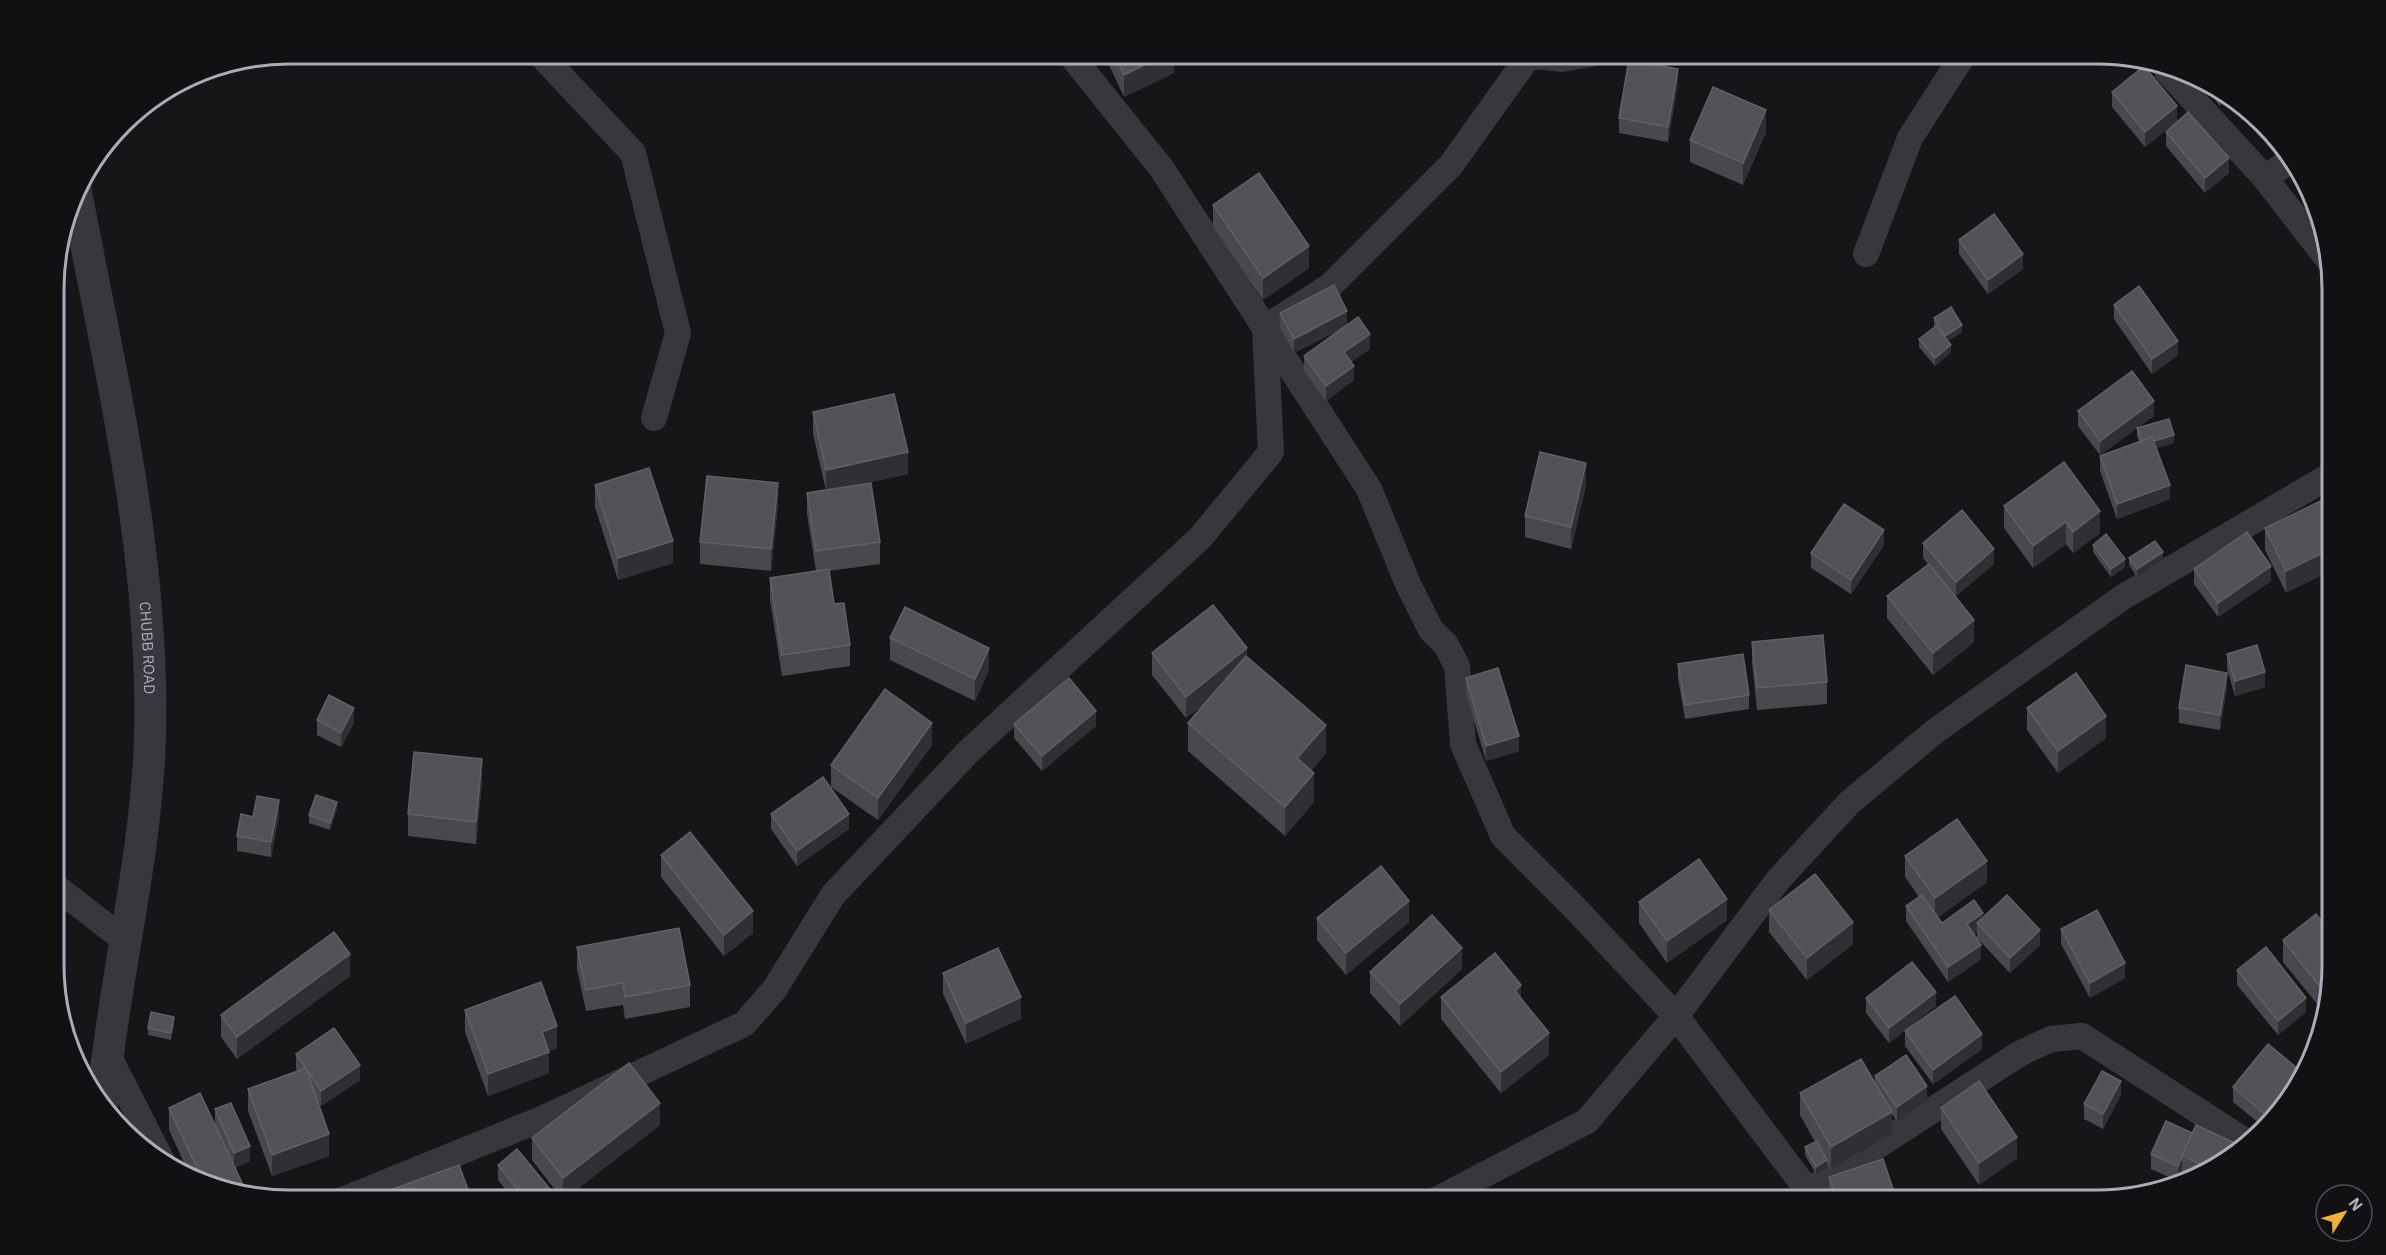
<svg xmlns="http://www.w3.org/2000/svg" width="2386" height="1255" font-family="'IBM Plex Sans',sans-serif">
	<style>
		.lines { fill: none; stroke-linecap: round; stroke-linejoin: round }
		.minor { stroke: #37383d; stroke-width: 26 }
		.tertiary { stroke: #37383d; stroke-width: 32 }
		.wall { fill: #47494d }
		.shaded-wall { fill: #2f3033 }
		.building { fill: #525359; stroke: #5f6168; stroke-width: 1.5 }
		.labels { text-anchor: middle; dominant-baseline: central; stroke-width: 5; stroke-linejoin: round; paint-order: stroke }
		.street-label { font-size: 15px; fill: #a8adb8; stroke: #111113 }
		.rim { fill: none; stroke: #a8adb8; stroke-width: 3 }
	</style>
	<rect width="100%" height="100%" fill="#161618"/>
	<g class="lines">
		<!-- minor -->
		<g class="minor">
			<path d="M540,54L633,153L678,333L654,418"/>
			<path d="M1070,54L1162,169L1369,489L1408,584L1431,630L1446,645L1457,666L1463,744L1503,836L1573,906L1676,1016L1808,1191L1812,1201"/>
			<path d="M2167,71L2265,178L2330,262"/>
			<path d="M2265,178L2292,159"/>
			<path d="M1866,254L1910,138L1964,54"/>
			<path d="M1265,328L1330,286L1451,165L1526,60L1536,56L1562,59L1590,54"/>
			<path d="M56,887L127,942"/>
			<path d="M107,1053L162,1161"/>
			<path d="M1808,1191L2019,1054L2051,1039L2082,1036L2245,1141H2251"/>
			<path d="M340,1201L544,1118L744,1024L774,990L833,895L969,751L1200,538L1271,452L1265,329"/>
			<path d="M1434,1201L1587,1121L1676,1016L1778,880L1850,802L1934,732L2123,597L2331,475"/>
		</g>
		<!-- tertiary -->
		<path class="tertiary" id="s1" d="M76,192C110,372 155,554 150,738C146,862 113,983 102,1106"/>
	</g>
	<!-- wall -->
	<g class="wall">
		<path d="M1104,54H1174V73L1124,97Z"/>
		<path d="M1821,54H1836L1834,59Z"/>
		<path d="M2198,78H2201L2230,98L2220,106Z"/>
		<path d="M1678,83L1668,142L1619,133V118Z"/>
		<path d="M2112,92L2177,121L2145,147L2112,107Z"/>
		<path d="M1766,132L1743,185L1690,162V140Z"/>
		<path d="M2166,132L2229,173L2205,193L2166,146Z"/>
		<path d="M1213,205L1309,268L1263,300L1213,227Z"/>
		<path d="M1959,240L2023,269L1988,294L1959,254Z"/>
		<path d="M2114,305L2178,355L2152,374L2114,319Z"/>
		<path d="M1280,313L1347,325L1370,349L1351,362L1354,380L1326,401L1304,371V356L1347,326L1294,353L1280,328Z"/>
		<path d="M1934,318L1962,332L1948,341L1951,352L1935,366L1919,347V339L1935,327L1934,326Z"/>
		<path d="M2078,411L2154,416L2137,428L2174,443L2156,448L2170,499L2117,519L2100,471V456L2139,442L2137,436V428L2100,455L2078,426Z"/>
		<path d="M813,412L908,474L858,485L880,542V564L829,571L834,604L850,645V666L782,676L770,600V578L816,571L807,514V493L826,490L813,434Z"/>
		<path d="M595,485L673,563L618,580L595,507Z"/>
		<path d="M1586,485L1571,549L1525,537V516Z"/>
		<path d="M2331,496L2286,593L2265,550V528Z"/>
		<path d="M778,505L771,571L700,564V542Z"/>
		<path d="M2004,506L2100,511V533L2073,553L2066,544L2033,568L2004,528Z"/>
		<path d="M1923,543L1994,564L1956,596L1937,574L1974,642L1933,675L1887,618V596L1928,564L1923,558Z"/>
		<path d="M1884,545L1851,594L1811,568V553Z"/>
		<path d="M2093,545L2125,567L2111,577L2093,552Z"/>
		<path d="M2129,558L2163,560L2137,577L2129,565Z"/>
		<path d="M2194,569L2271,581L2218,617L2194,584Z"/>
		<path d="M890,638L989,670L975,701L890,660Z"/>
		<path d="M1752,642L1827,682V704L1757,710L1752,663Z"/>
		<path d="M1152,653L1247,657L1326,753L1311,771L1314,802L1285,836L1188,751V723L1205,704L1186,718L1152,675Z"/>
		<path d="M2227,654L2265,687L2235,696L2227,669Z"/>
		<path d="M1678,664L1749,695V709L1685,719L1678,679Z"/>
		<path d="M1466,678L1519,751L1486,761L1466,693Z"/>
		<path d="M2227,687L2220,730L2179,723V708Z"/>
		<path d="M2027,708L2106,738L2058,773L2027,730Z"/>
		<path d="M317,720L354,723L341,747L317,735Z"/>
		<path d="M1014,724L1096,726L1042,771L1014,738Z"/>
		<path d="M932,745L878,820L831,787V765Z"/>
		<path d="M482,781L476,844L408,836V814Z"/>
		<path d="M337,809L330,830L309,823V815Z"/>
		<path d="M771,814L849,829L797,866L771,829Z"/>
		<path d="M279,815L271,857L237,851V836L253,817Z"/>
		<path d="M661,855L753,933L724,956L661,877Z"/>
		<path d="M1905,856L1987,882L1938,917L1942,923L1983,918L2040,945L2010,973L1977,938V932L1974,934L1981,959L1948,982L1906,921V906L1919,897L1905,877Z"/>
		<path d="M1639,902L1727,920L1667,963L1639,923Z"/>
		<path d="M1769,910L1853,944L1807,980L1769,932Z"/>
		<path d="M1317,918L1409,922L1346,975L1317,940Z"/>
		<path d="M2061,929L2125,978L2090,998L2061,944Z"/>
		<path d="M2283,940L2332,966L2322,1010L2283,962Z"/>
		<path d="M577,947L690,985V1007L625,1019L623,1005L586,1011L577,969Z"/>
		<path d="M1462,969L1400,1026L1370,993V972Z"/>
		<path d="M2237,970L2306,1012L2278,1035L2237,985Z"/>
		<path d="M943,973L1021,1019L966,1044L943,994Z"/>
		<path d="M350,976L237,1059L221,1037V1015Z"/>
		<path d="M1441,997L1549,1055L1501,1093L1441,1019Z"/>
		<path d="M1866,998L1936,1006L1889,1043L1866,1013Z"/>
		<path d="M465,1010L557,1048L549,1051V1073L488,1096L465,1032Z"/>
		<path d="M174,1024L171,1040L148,1035V1028Z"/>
		<path d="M1905,1031L1982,1049L1933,1084L1905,1046Z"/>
		<path d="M296,1054L360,1080L321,1106L317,1100L329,1156L272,1176L248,1111V1089L297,1071L296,1069Z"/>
		<path d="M1875,1076L1927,1101L1897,1122L1892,1114V1134L1831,1169L1827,1163V1168L1816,1174L1805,1155V1147L1815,1142L1800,1115V1093L1875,1083Z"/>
		<path d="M2303,1076L2273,1121L2265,1128L2233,1102V1087Z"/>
		<path d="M2121,1095L2103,1129L2084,1119V1104Z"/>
		<path d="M169,1108L226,1149L215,1124V1109L250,1161L235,1168L243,1190L191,1178L169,1130Z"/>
		<path d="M1941,1108L2017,1158L1979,1185L1941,1129Z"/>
		<path d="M660,1125L563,1200L532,1160V1138Z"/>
		<path d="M2192,1133L2227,1161L2188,1180L2182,1177V1171L2178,1181L2151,1169V1154Z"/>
		<path d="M498,1165L554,1201H515L498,1180Z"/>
		<path d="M1829,1177L1897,1201H1832L1829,1191Z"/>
	</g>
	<!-- shaded-wall -->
	<g class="shaded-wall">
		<path d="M1167,54H1174V73L1124,97V75Z"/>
		<path d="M1678,69V83L1668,142V127Z"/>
		<path d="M2220,92L2230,98L2220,106Z"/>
		<path d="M2177,106V121L2145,147V132Z"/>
		<path d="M139,109V122L124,126L134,113Z"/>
		<path d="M1766,110V132L1743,185V163Z"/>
		<path d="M2229,158V173L2205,193V178Z"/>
		<path d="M1309,246V268L1263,300V278Z"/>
		<path d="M2023,254V269L1988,294V280Z"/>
		<path d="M1347,311V325L1294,353V339Z"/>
		<path d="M1962,325V332L1945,343V336Z"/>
		<path d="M1370,334V349L1344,367V352Z"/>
		<path d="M2178,341V355L2152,374V359Z"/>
		<path d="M1951,345V352L1935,366V358Z"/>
		<path d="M1354,366V380L1326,401V386Z"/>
		<path d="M2154,401V416L2100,455V441Z"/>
		<path d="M2174,435V443L2142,452V445Z"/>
		<path d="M908,452V474L826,492V470Z"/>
		<path d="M1586,463V485L1571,549V527Z"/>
		<path d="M778,483V505L771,571V549Z"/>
		<path d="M2170,485V499L2117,519V504Z"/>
		<path d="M2100,511V533L2073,553V532Z"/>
		<path d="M2066,522V544L2033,568V546Z"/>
		<path d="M1884,530V545L1851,594V580Z"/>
		<path d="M673,541V563L618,580V558Z"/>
		<path d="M1994,549V564L1956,596V582Z"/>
		<path d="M2331,549V571L2286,593V571Z"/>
		<path d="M2163,552V560L2137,577V569Z"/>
		<path d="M2125,559V567L2111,577V569Z"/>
		<path d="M2271,566V581L2218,617V603Z"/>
		<path d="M1974,620V642L1933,675V653Z"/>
		<path d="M989,648V670L975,701V679Z"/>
		<path d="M1247,648V670L1186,718V697Z"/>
		<path d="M2265,672V687L2235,696V681Z"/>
		<path d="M2227,673V687L2220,730V715Z"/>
		<path d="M354,708V723L341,747V733Z"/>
		<path d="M1096,711V726L1042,771V756Z"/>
		<path d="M2106,716V738L2058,773V751Z"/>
		<path d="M932,723V745L878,820V798Z"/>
		<path d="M1326,725V753L1297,787V758Z"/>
		<path d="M1519,736V751L1486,761V746Z"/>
		<path d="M482,759V781L476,844V822Z"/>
		<path d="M1314,773V802L1285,836V807Z"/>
		<path d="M279,800V815L271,857V842Z"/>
		<path d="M337,802V809L330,830V823Z"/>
		<path d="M849,814V829L797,866V851Z"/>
		<path d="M1987,861V882L1935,920V898Z"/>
		<path d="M1727,899V920L1667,963V941Z"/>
		<path d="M1409,901V922L1346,975V953Z"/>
		<path d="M753,911V933L724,956V935Z"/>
		<path d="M1983,913V928L1977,923V932L1967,939V924Z"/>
		<path d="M1853,922V944L1807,980V958Z"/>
		<path d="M2040,930V945L2010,973V958Z"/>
		<path d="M1981,945V959L1948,982V967Z"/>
		<path d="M1462,948V969L1400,1026V1004Z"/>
		<path d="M350,954V976L237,1059V1037Z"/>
		<path d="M2125,963V978L2090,998V983Z"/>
		<path d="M1521,985V1007L1515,991Z"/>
		<path d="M1936,992V1006L1889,1043V1028Z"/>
		<path d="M1021,997V1019L966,1044V1023Z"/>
		<path d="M2306,998V1012L2278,1035V1021Z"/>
		<path d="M174,1017V1024L171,1040V1033Z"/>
		<path d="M557,1026V1048L542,1054V1032Z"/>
		<path d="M1549,1033V1055L1501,1093V1072Z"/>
		<path d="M1982,1034V1049L1933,1084V1070Z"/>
		<path d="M549,1052V1073L488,1096V1074Z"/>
		<path d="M360,1065V1080L321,1106V1091Z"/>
		<path d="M2303,1073V1076L2273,1121L2268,1125V1117Z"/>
		<path d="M2121,1081V1095L2103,1129V1114Z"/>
		<path d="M1927,1086V1101L1897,1122V1107Z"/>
		<path d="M660,1103V1125L563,1200V1178Z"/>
		<path d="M1892,1112V1134L1831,1169V1147Z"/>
		<path d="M329,1134V1156L272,1176V1155Z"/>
		<path d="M2017,1137V1158L1979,1185V1163Z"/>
		<path d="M250,1146V1161L234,1168V1153Z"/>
		<path d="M2182,1156V1171L2178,1181V1166Z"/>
		<path d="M1827,1160V1168L1816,1174V1167Z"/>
		<path d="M243,1185V1190L235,1188Z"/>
		<path d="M469,1192V1201H446Z"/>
		<path d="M554,1194V1201H546Z"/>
	</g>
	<!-- building -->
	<g class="building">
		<path d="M1114,54H1167L1124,75Z"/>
		<path d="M1629,59L1678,69L1668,127L1619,118Z"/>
		<path d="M2144,66L2177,106L2145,132L2112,92Z"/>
		<path d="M1713,87L1766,110L1743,163L1690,140Z"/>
		<path d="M2188,112L2229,158L2205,178L2166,132Z"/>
		<path d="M1259,173L1309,246L1263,278L1213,205Z"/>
		<path d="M1994,214L2023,254L1988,280L1959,240Z"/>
		<path d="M1334,285L1347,311L1294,339L1280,313Z"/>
		<path d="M2139,286L2178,341L2152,359L2114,305Z"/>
		<path d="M1951,307L1962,325L1945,336L1934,318Z"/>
		<path d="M1358,317L1370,334L1344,352L1354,366L1326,386L1304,356Z"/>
		<path d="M1936,326L1951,345L1935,358L1919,339Z"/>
		<path d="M2132,371L2154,401L2100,441L2078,411Z"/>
		<path d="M894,394L908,452L826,470L813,412Z"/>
		<path d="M2169,419L2174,435L2154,441L2152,437L2141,441L2137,428Z"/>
		<path d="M2152,437L2170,485L2117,504L2100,456Z"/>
		<path d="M1540,452L1586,463L1571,527L1525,516Z"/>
		<path d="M2064,462L2100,511L2073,532L2066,522L2033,546L2004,506Z"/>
		<path d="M649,468L673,541L618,558L595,485Z"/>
		<path d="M707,476L778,483L771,549L700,542Z"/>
		<path d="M871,483L880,542L816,551L807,493Z"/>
		<path d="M2331,496V549L2286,571L2265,528Z"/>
		<path d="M1844,504L1884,530L1851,580L1811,553Z"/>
		<path d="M1962,510L1994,549L1956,582L1923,543Z"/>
		<path d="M2247,532L2271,566L2218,603L2194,569Z"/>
		<path d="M2106,534L2125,559L2111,569L2093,545Z"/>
		<path d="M2155,541L2163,552L2137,569L2129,558Z"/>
		<path d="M1929,564L1974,620L1933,653L1887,596Z"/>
		<path d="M829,569L834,604L844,603L850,645L782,655L770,578Z"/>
		<path d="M1213,605L1247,648L1186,697L1152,653Z"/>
		<path d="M905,607L989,648L975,679L890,638Z"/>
		<path d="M1823,635L1827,682L1757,688L1752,642Z"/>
		<path d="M2257,645L2265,672L2235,681L2227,654Z"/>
		<path d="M1743,654L1749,695L1685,705L1678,664Z"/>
		<path d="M1246,656L1326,725L1297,758L1314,773L1285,807L1188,723Z"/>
		<path d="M2186,665L2227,673L2220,715L2179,708Z"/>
		<path d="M1498,668L1519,736L1486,746L1466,678Z"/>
		<path d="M2076,673L2106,716L2058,751L2027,708Z"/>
		<path d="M1069,678L1096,711L1042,756L1014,724Z"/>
		<path d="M885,689L932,723L878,798L831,765Z"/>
		<path d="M329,695L354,708L341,733L317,720Z"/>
		<path d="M414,752L482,759L476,822L408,814Z"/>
		<path d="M823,777L849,814L797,851L771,814Z"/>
		<path d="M316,795L337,802L330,823L309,815Z"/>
		<path d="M257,796L279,800L271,842L237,836L241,814L253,817Z"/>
		<path d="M1957,819L1987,861L1935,898L1905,856Z"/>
		<path d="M690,832L753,911L724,935L661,855Z"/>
		<path d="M1699,859L1727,899L1667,941L1639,902Z"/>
		<path d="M1381,866L1409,901L1346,953L1317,918Z"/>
		<path d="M1815,874L1853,922L1807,958L1769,910Z"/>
		<path d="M1922,895L1942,923L1974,900L1983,913L1967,924L1981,945L1948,967L1906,906Z"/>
		<path d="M2007,895L2040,930L2010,958L1977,923Z"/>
		<path d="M2097,910L2125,963L2090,983L2061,929Z"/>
		<path d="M2316,914L2332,934V966L2325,993L2283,940Z"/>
		<path d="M1432,915L1462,948L1400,1004L1370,972Z"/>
		<path d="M679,928L690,985L625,997L623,983L586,990L577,947Z"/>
		<path d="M334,932L350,954L237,1037L221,1015Z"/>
		<path d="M2266,947L2306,998L2278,1021L2237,970Z"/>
		<path d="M998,948L1021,997L966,1023L943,973Z"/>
		<path d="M1495,953L1521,985L1515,991L1549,1033L1501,1072L1441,997Z"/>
		<path d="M1912,962L1936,992L1889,1028L1866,998Z"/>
		<path d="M541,982L557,1026L542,1032L549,1052L488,1074L465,1010Z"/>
		<path d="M1955,996L1982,1034L1933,1070L1905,1031Z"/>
		<path d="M151,1012L174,1017L171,1033L148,1028Z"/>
		<path d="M334,1028L360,1065L321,1091L296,1054Z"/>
		<path d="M2268,1044L2303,1073L2268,1117L2233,1087Z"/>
		<path d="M1906,1055L1927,1086L1897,1107L1875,1076Z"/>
		<path d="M1861,1059L1892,1112L1831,1147L1800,1093Z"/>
		<path d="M629,1063L660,1103L563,1178L532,1138Z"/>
		<path d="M306,1068L329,1134L272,1155L248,1089Z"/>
		<path d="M2102,1071L2121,1081L2103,1114L2084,1104Z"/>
		<path d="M1979,1081L2017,1137L1979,1163L1941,1108Z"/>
		<path d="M200,1093L243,1185L235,1188L203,1181L169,1108Z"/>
		<path d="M231,1103L250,1146L234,1153L215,1109Z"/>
		<path d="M2166,1121L2192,1133L2178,1166L2151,1154Z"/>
		<path d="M2196,1125L2243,1147L2227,1161L2202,1174V1165L2182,1155Z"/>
		<path d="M1817,1141L1827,1160L1816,1167L1805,1147Z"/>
		<path d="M517,1149L554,1194L546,1201H527L498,1165Z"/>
		<path d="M1883,1159L1897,1201H1837L1829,1177Z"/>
		<path d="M459,1165L469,1192L446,1201H375L374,1196Z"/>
		<path d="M1913,1196L1915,1201H1901Z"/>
		<path d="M1469,1198L1483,1201H1468Z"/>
	</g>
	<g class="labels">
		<!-- street labels -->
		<g class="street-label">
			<text stroke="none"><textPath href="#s1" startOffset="462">CHUBB ROAD</textPath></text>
		</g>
	</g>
	<!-- crop -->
	<path d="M0 0H2386V1255H0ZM289 64H2097A225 225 0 0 1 2322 289V965A225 225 0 0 1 2097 1190H289A225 225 0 0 1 64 965V289A225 225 0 0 1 289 64Z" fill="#111113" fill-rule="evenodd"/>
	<path class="rim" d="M289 64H2097A225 225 0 0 1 2322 289V965A225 225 0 0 1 2097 1190H289A225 225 0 0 1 64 965V289A225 225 0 0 1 289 64Z"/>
	<!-- north arrow -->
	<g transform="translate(2344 1213) rotate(53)"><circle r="28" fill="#111113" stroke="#4d4f55" stroke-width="1.5"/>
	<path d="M0-4.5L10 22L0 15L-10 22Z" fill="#f2b134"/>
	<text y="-9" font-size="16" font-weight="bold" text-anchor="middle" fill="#a8adb8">N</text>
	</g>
</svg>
